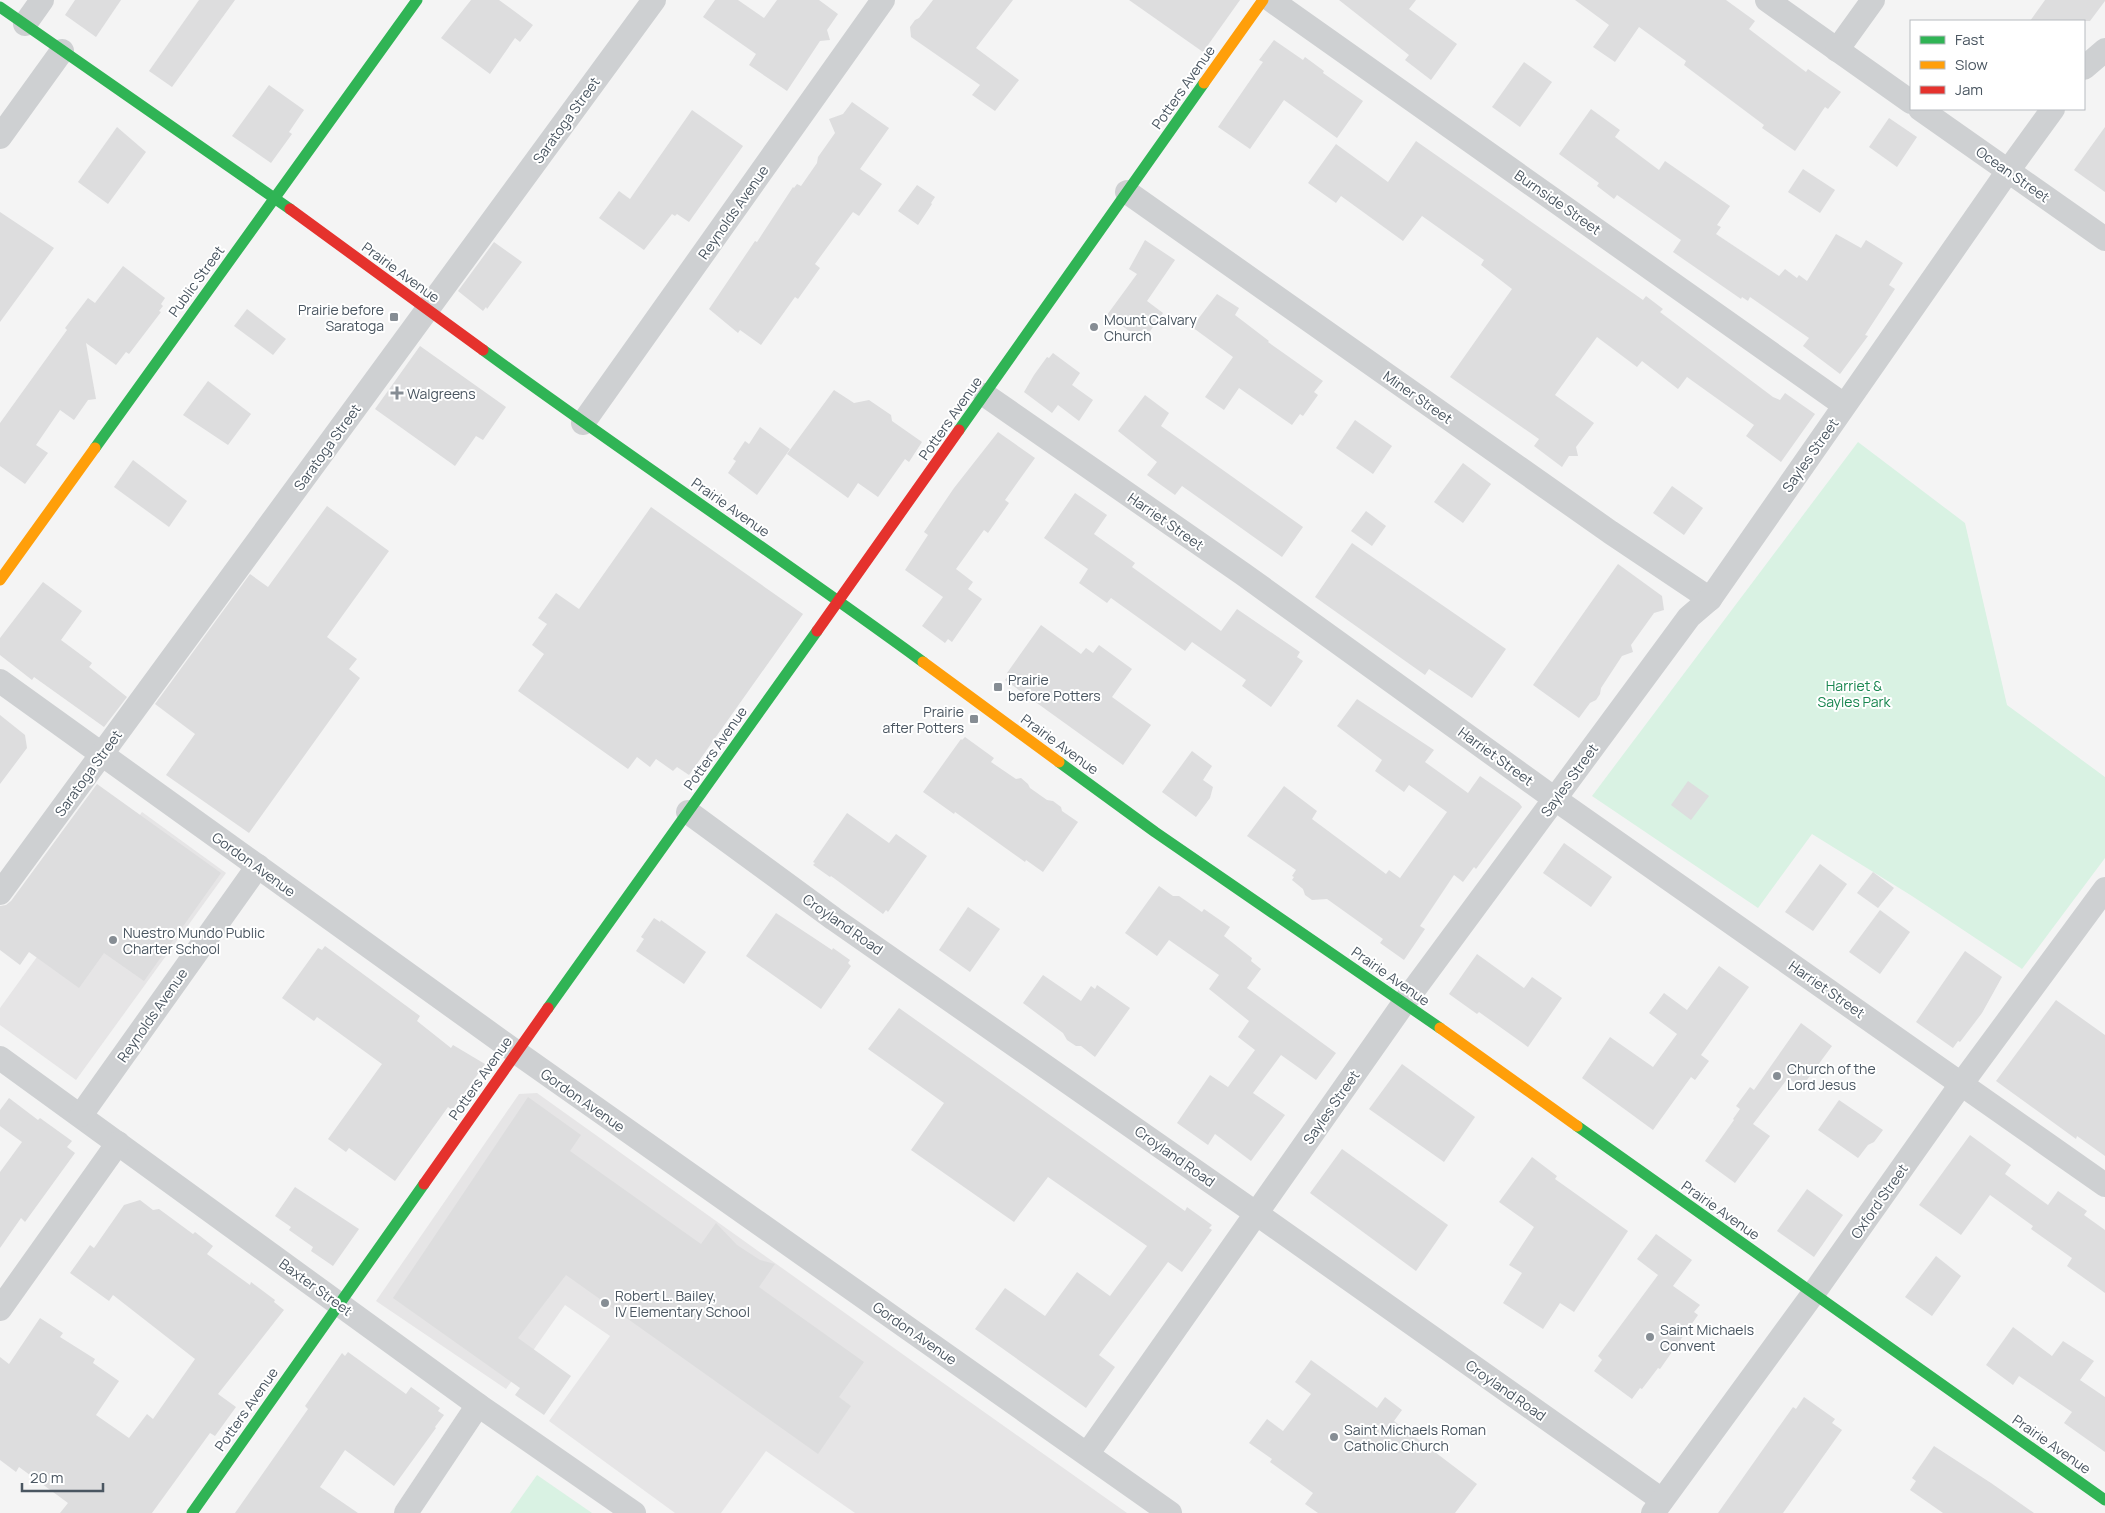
<svg xmlns="http://www.w3.org/2000/svg" width="2105" height="1513" font-family="Manrope,sans-serif">
	<style>
		.education { fill: #e6e5e6 }
		.green { fill: #d9f2e3 }
		.building { fill: #ddddde }
		.lines { fill: none; stroke-linecap: round; stroke-linejoin: round }
		.street { stroke: #ced0d2; stroke-width: 24 }
		.fast { stroke: #30b455; stroke-width: 11 }
		.slow { stroke: #ff9f0a; stroke-width: 11 }
		.jam { stroke: #e5322d; stroke-width: 11 }
		.poi-dot { fill: #868d94; stroke: #fff; stroke-width: 2 }
		.labels { text-anchor: middle; dominant-baseline: central; stroke-width: 4; stroke-linejoin: round; paint-order: stroke }
		.street-label { font-size: 14px; fill: #4a5661; stroke: #fff }
		.poi-label { font-size: 14px; fill: #4a5661; stroke: #fff; text-anchor: start }
		.park-label { font-size: 14px; fill: #17864f; stroke: #fff }
	</style>
	<rect width="100%" height="100%" fill="#f4f4f4"/>
	<!-- education -->
	<g class="education">
		<path d="M142,812L226,873L76,1080L0,1025V1008Z"/>
		<path d="M537,1093L915,1363L1127,1513H855L766,1451L721,1513H675L549,1421L610,1336L565,1305L506,1389L376,1301L519,1094Z"/>
	</g>
	<!-- green -->
	<g class="green">
		<path d="M1858,442L1965,523L2007,705L2105,777V858L2022,969L1912,896L1812,834L1758,908L1592,796Z"/>
		<path d="M537,1475L592,1513H510Z"/>
	</g>
	<!-- building -->
	<g class="building">
		<path d="M75,0H121L96,37L65,15Z"/>
		<path d="M199,0H235L172,87L149,71Z"/>
		<path d="M471,0H499L533,25L520,42L515,38L490,74L441,38Z"/>
		<path d="M715,0H738L764,18L777,0H819L838,14L827,30L830,40L820,41L787,91L749,65L756,54L703,17Z"/>
		<path d="M933,0H1013L976,48L1019,80L995,111L972,95L980,85L911,37L910,27L915,20L919,18Z"/>
		<path d="M1129,0H1240L1203,52Z"/>
		<path d="M1339,0H1416L1409,9L1457,44L1431,80L1405,60L1409,55Z"/>
		<path d="M1575,0H1726L1755,21L1749,29L1806,72L1808,69L1841,92L1828,109L1825,107L1795,151L1762,128L1764,125L1684,65L1686,61L1639,27L1615,62L1593,47L1609,25Z"/>
		<path d="M2045,0H2105V1L2090,21H2030Z"/>
		<path d="M1274,40L1303,60L1305,57L1324,71L1323,73L1363,101L1337,138L1284,100L1250,149L1218,127L1258,69L1263,62L1259,60Z"/>
		<path d="M1524,62L1552,82L1520,127L1492,107Z"/>
		<path d="M269,85L304,110L289,132L292,134L271,163L232,136Z"/>
		<path d="M852,102L889,128L860,169L882,184L859,216L853,212L815,264L820,268L798,299L795,297L761,345L740,330L738,333L709,309L755,241L757,242L793,187L794,188L797,184L801,186L817,163L818,157L835,133L829,119L843,114Z"/>
		<path d="M1591,109L1620,130L1615,137L1659,170L1665,161L1730,206L1717,225L1721,227L1716,234L1779,276L1785,269L1797,278L1799,275L1807,281L1836,234L1861,248L1866,240L1903,263L1889,285L1895,289L1865,335L1868,336L1840,374L1803,346L1809,338L1750,297L1748,301L1742,297L1741,299L1673,252L1681,240L1617,195L1614,199L1597,186L1599,183L1559,154Z"/>
		<path d="M692,110L743,146L689,222L677,214L675,216L672,214L644,250L599,218L619,191L630,199Z"/>
		<path d="M1889,118L1917,137L1897,167L1869,147Z"/>
		<path d="M117,127L146,152L108,204L78,182Z"/>
		<path d="M2105,127V192L2074,170Z"/>
		<path d="M1416,141L1643,300L1646,296L1663,309L1660,312L1773,397L1780,400L1785,393L1815,414L1781,462L1746,436L1754,425L1687,377L1678,389L1642,361L1637,367L1597,337L1555,395L1594,423L1576,447L1578,456H1569L1562,467L1534,446L1539,439L1450,377L1512,289L1481,265L1484,260L1422,216L1403,241L1341,196L1336,203L1308,183L1336,144L1388,182Z"/>
		<path d="M1803,169L1835,190L1820,213L1788,192Z"/>
		<path d="M917,185L935,197L931,203L932,204L918,225L898,211Z"/>
		<path d="M0,212L54,248L0,322Z"/>
		<path d="M1145,240L1175,260L1147,301L1163,313L1143,341L1107,315L1137,274L1129,269Z"/>
		<path d="M494,242L522,262L487,309L486,307L483,311L458,291Z"/>
		<path d="M123,266L165,298L161,304L163,306L159,311L161,312L129,354L126,352L116,365L86,343L96,399L88,400L74,420L60,410L36,445L48,453L25,484L0,466V423L67,330L65,328L88,298L95,303Z"/>
		<path d="M1217,294L1239,308L1235,315L1269,341L1268,342L1323,381L1314,392L1318,395L1303,416L1300,414L1292,425L1239,388L1224,410L1205,397L1233,357L1192,327Z"/>
		<path d="M247,309L286,339L273,355L234,326Z"/>
		<path d="M420,346L506,407L483,440L476,436L455,466L375,409Z"/>
		<path d="M1053,353L1080,373L1072,385L1093,400L1079,421L1058,405L1052,413L1024,392L1034,375L1047,357L1049,358Z"/>
		<path d="M208,381L251,414L228,445L183,415Z"/>
		<path d="M834,390L854,403L869,400L891,415L892,421L922,442L909,462L905,459L878,497L858,483L848,498L787,454Z"/>
		<path d="M1145,395L1169,413L1161,426L1303,527L1282,557L1182,486L1175,495L1147,475L1157,462L1118,431Z"/>
		<path d="M1355,420L1392,446L1373,474L1336,448Z"/>
		<path d="M760,427L790,449L757,495L728,473L736,461L733,459L745,441L749,444Z"/>
		<path d="M998,432L1035,458L1005,500L1009,503L988,533L984,530L956,569L973,582L968,589L982,599L952,642L948,639L945,643L922,626L943,597L905,570L928,535L924,532L954,488Z"/>
		<path d="M133,460L187,501L169,527L114,487Z"/>
		<path d="M1463,463L1491,484L1463,523L1434,502Z"/>
		<path d="M1672,486L1703,508L1684,535L1653,513Z"/>
		<path d="M1075,493L1107,515L1094,534L1135,563L1132,567L1221,631L1237,609L1300,652L1297,657L1303,661L1271,707L1242,686L1246,680L1192,642L1185,651L1111,598L1107,603L1079,583L1088,569L1044,538Z"/>
		<path d="M327,506L389,551L327,637L357,659L349,669L360,678L249,833L166,775L195,734L155,704L250,574L268,587Z"/>
		<path d="M651,507L803,614L689,775L677,767L673,771L656,759L650,767L637,757L628,769L518,691L544,654L532,645L547,624L538,618L556,593L579,609Z"/>
		<path d="M1366,511L1386,526L1372,546L1351,531Z"/>
		<path d="M1352,543L1506,649L1472,698L1429,669L1425,675L1315,597Z"/>
		<path d="M1618,564L1662,596L1664,610L1654,613L1631,645L1633,652L1622,656L1601,688L1600,694L1596,700L1590,703L1579,718L1533,685Z"/>
		<path d="M43,582L82,611L61,640L92,663L89,667L127,697L104,727L34,677L32,680L0,655V638Z"/>
		<path d="M1041,625L1081,654L1086,648L1093,653L1099,645L1132,669L1112,697L1151,725L1123,765L1005,680L1009,675L1007,673Z"/>
		<path d="M1357,699L1434,750L1425,762L1468,793L1480,776L1519,803L1522,807L1476,869L1474,867L1463,882L1454,875L1420,926L1425,929L1404,960L1380,943L1383,939L1327,899L1312,900L1305,895L1303,889L1292,880L1294,877L1292,876L1296,870L1247,836L1284,786L1317,811L1312,819L1386,874L1389,870L1400,878L1447,812L1409,785L1404,792L1375,771L1382,760L1337,726Z"/>
		<path d="M0,715L25,735L27,748L0,784Z"/>
		<path d="M965,737L994,758L991,762L1016,779L1021,778L1028,784L1030,788L1047,800L1053,801L1061,807L1062,811L1078,822L1043,872L1026,860L1025,862L955,812L954,814L923,792L961,739L962,740Z"/>
		<path d="M1192,751L1212,766L1203,780L1213,787L1210,798L1196,817L1162,792Z"/>
		<path d="M1688,781L1709,796L1691,820L1671,805Z"/>
		<path d="M97,784L221,873L144,981L104,953L79,988L29,952L20,965L0,950V906L6,905L11,901Z"/>
		<path d="M847,813L889,843L896,834L927,856L888,912L886,910L883,914L831,876L830,877L813,865L815,863L813,862Z"/>
		<path d="M1564,843L1612,877L1591,907L1543,873Z"/>
		<path d="M1820,864L1847,884L1813,931L1785,912Z"/>
		<path d="M1873,872L1894,888L1878,908L1857,893Z"/>
		<path d="M1159,886L1173,896H1179L1202,912L1204,909L1230,927L1224,936L1252,958L1251,961L1261,969L1247,988L1336,1053L1316,1080L1281,1055L1253,1093L1285,1115L1251,1161L1215,1134L1208,1145L1177,1123L1210,1075L1228,1087L1255,1050L1238,1037L1249,1021L1209,989L1219,975L1169,940L1157,956L1125,933Z"/>
		<path d="M968,907L1000,929L970,972L939,950Z"/>
		<path d="M1880,910L1910,932L1880,974L1849,952Z"/>
		<path d="M776,913L814,938L832,950L833,948L850,960L848,963L851,966L821,1009L746,956Z"/>
		<path d="M654,918L660,922L661,920L706,952L684,984L636,951L644,939L641,937Z"/>
		<path d="M325,946L420,1016L417,1021L451,1048L453,1045L485,1064L452,1110L448,1107L395,1181L349,1148L346,1152L328,1139L382,1064L317,1017L314,1021L282,998L318,948L322,950Z"/>
		<path d="M1965,951L2002,977L1982,1013L1960,1042L1958,1041L1953,1048L1916,1022Z"/>
		<path d="M1477,954L1524,988L1532,977L1562,998L1528,1047L1479,1012L1477,1014L1449,994Z"/>
		<path d="M1719,966L1749,987L1701,1055L1709,1061L1695,1080L1691,1077L1653,1130L1582,1078L1610,1037L1653,1067L1677,1034L1649,1013L1664,993L1687,1010Z"/>
		<path d="M1043,975L1081,1001L1091,986L1095,989L1097,985L1130,1008L1095,1057L1081,1046H1076L1067,1040L1063,1033L1023,1003Z"/>
		<path d="M2056,1000L2105,1035V1156L2077,1136L2076,1139L1996,1081Z"/>
		<path d="M899,1008L1185,1211L1187,1207L1212,1225L1209,1228L1212,1230L1182,1272L1168,1262L1099,1355L1115,1367L1086,1408L975,1329L1005,1288L1045,1316L1077,1272L1110,1296L1147,1246L1048,1177L1014,1222L911,1150L944,1103L868,1049Z"/>
		<path d="M1801,1023L1832,1046L1801,1088L1788,1078L1753,1124L1770,1136L1735,1183L1705,1161L1734,1120L1733,1119L1740,1109L1736,1106L1750,1087L1754,1090Z"/>
		<path d="M1402,1064L1475,1117L1444,1162L1369,1109Z"/>
		<path d="M528,1097L581,1135L570,1151L701,1244L716,1223L737,1245L760,1260L775,1264L759,1287L864,1362L839,1397L851,1406L818,1454L566,1275L518,1338L571,1376L544,1415L515,1395L520,1388L393,1298Z"/>
		<path d="M9,1098L38,1120L40,1118L72,1141L67,1147L75,1153L25,1222L21,1218L0,1248V1172L22,1142L0,1126V1110Z"/>
		<path d="M1839,1100L1883,1130L1874,1142L1868,1145L1858,1158L1818,1130Z"/>
		<path d="M1970,1135L2011,1165L2005,1174L2048,1205L2058,1191L2087,1211L2084,1215L2105,1230V1293L2067,1266L2072,1258L2031,1229L2033,1226L1990,1195L1961,1235L1919,1205Z"/>
		<path d="M1342,1149L1448,1225L1416,1271L1310,1193Z"/>
		<path d="M1532,1157L1557,1176L1555,1179L1628,1231L1574,1312L1560,1303L1543,1329L1503,1303L1522,1273L1509,1265L1534,1227L1499,1202Z"/>
		<path d="M295,1187L359,1229L333,1266L311,1251L313,1247L289,1230L291,1227L275,1216Z"/>
		<path d="M1807,1189L1843,1215L1814,1257L1777,1231Z"/>
		<path d="M140,1200L153,1210L159,1209L193,1234L195,1232L213,1246L207,1254L250,1285L251,1282L275,1300L274,1302L284,1310L218,1394L236,1407L215,1436L210,1433L152,1513H60L68,1503L19,1467L16,1472L0,1460V1357L9,1364L40,1318L63,1333L60,1337L95,1359L93,1363L119,1381L96,1415L129,1438L147,1414L153,1419L195,1359L113,1295L109,1301L70,1273L90,1245L94,1248L124,1205Z"/>
		<path d="M1656,1234L1692,1260L1673,1286L1700,1305L1694,1312L1698,1315L1660,1369L1658,1368L1642,1389L1640,1388L1632,1399L1594,1371L1602,1360L1598,1356L1658,1275L1637,1259Z"/>
		<path d="M1936,1256L1961,1276L1932,1316L1905,1297Z"/>
		<path d="M2013,1327L2052,1356L2063,1341L2094,1361L2080,1380L2105,1397V1452L2064,1423L2072,1412L2019,1376L2013,1385L1986,1365Z"/>
		<path d="M348,1352L406,1394L411,1387L440,1408L438,1411L444,1415L435,1427L436,1428L394,1486L345,1450L320,1487L358,1513H235L308,1409L305,1406L342,1353L345,1356Z"/>
		<path d="M1311,1360L1377,1408L1385,1397L1402,1410L1394,1421L1477,1484L1455,1513H1318L1305,1504L1313,1493L1270,1462L1272,1459L1249,1443L1267,1419L1283,1431L1311,1394L1295,1382Z"/>
		<path d="M1804,1397L1835,1419L1832,1423L1842,1430L1783,1513H1718L1793,1407L1796,1409Z"/>
		<path d="M1934,1446L1991,1483L2034,1513H1943L1910,1490L1916,1481L1912,1478Z"/>
	</g>
	<g class="lines">
		<!-- street -->
		<g class="street">
			<path d="M1271,0L1844,405"/>
			<path d="M1767,0L1911,102"/>
			<path d="M25,24L42,0"/>
			<path d="M1837,50L1873,0"/>
			<path d="M2084,68L2105,50"/>
			<path d="M1920,109L2105,239"/>
			<path d="M0,137L62,51"/>
			<path d="M1127,192L1610,532L1710,599"/>
			<path d="M985,395L1243,574L1555,799L2105,1185"/>
			<path d="M583,423L883,0"/>
			<path d="M0,681L516,1052L1170,1513"/>
			<path d="M688,812L834,919L1257,1214L1662,1500"/>
			<path d="M0,893L654,0"/>
			<path d="M0,1058L478,1405L634,1513"/>
			<path d="M81,1115L258,866"/>
			<path d="M0,1309L118,1143"/>
			<path d="M1088,1453L1404,1003L1689,617L1710,599L2008,171L2053,109"/>
			<path d="M406,1513L478,1405"/>
			<path d="M1653,1513L1813,1294L1962,1083L2105,889"/>
		</g>
		<!-- fast -->
		<g class="fast">
			<path d="M0,7L290,209"/>
			<path d="M483,350C628,456 778,556 923,662"/>
			<path d="M959,430L1204,83"/>
			<path d="M95,448L417,0"/>
			<path d="M1059,762L1155,832L1440,1028"/>
			<path d="M548,1008L817,631"/>
			<path d="M1577,1126L2105,1500"/>
			<path d="M192,1513L424,1184"/>
		</g>
		<!-- slow -->
		<g class="slow">
			<path d="M1204,83L1263,0"/>
			<path d="M0,580L95,448"/>
			<path d="M923,662L1059,762"/>
			<path d="M1440,1028L1577,1126"/>
		</g>
		<!-- jam -->
		<g class="jam">
			<path d="M290,209L483,350"/>
			<path d="M817,631L959,430"/>
			<path d="M424,1184L548,1008"/>
		</g>
	</g>
	<!-- markers -->
	<g class="poi-dot">
		<rect x="389" y="312" width="10" height="10" rx="2.5"/>
		<circle cx="1094" cy="327" r="5"/>
		<path d="M394.5 385.5h5v5h5v5h-5v5h-5v-5h-5v-5h5z"/>
		<rect x="993" y="682" width="10" height="10" rx="2.5"/>
		<rect x="969" y="714" width="10" height="10" rx="2.5"/>
		<circle cx="113" cy="940" r="5"/>
		<circle cx="1777" cy="1076" r="5"/>
		<circle cx="605" cy="1303" r="5"/>
		<circle cx="1650" cy="1337" r="5"/>
		<circle cx="1334" cy="1437" r="5"/>
	</g>
	<g class="labels">
		<!-- street labels -->
		<g class="street-label">
			<text transform="translate(1183 87) rotate(-55)">Potters Avenue</text>
			<text transform="translate(566 120) rotate(-54)">Saratoga Street</text>
			<text transform="translate(2013 174) rotate(35)">Ocean Street</text>
			<text transform="translate(1558 202) rotate(35)">Burnside Street</text>
			<text transform="translate(733 212) rotate(-55)">Reynolds Avenue</text>
			<text transform="translate(401 272) rotate(36)">Prairie Avenue</text>
			<text transform="translate(196 281) rotate(-54)">Public Street</text>
			<text transform="translate(1418 397) rotate(35)">Miner Street</text>
			<text transform="translate(950 418) rotate(-55)">Potters Avenue</text>
			<text transform="translate(327 447) rotate(-54)">Saratoga Street</text>
			<text transform="translate(1810 455) rotate(-55)">Sayles Street</text>
			<text transform="translate(731 507) rotate(35)">Prairie Avenue</text>
			<text transform="translate(1166 521) rotate(35)">Harriet Street</text>
			<text transform="translate(1060 744) rotate(36)">Prairie Avenue</text>
			<text transform="translate(715 748) rotate(-55)">Potters Avenue</text>
			<text transform="translate(1496 756) rotate(36)">Harriet Street</text>
			<text transform="translate(88 773) rotate(-54)">Saratoga Street</text>
			<text transform="translate(1569 780) rotate(-54)">Sayles Street</text>
			<text transform="translate(254 864) rotate(36)">Gordon Avenue</text>
			<text transform="translate(843 924) rotate(35)">Croyland Road</text>
			<text transform="translate(1391 976) rotate(35)">Prairie Avenue</text>
			<text transform="translate(1827 989) rotate(35)">Harriet Street</text>
			<text transform="translate(152 1015) rotate(-55)">Reynolds Avenue</text>
			<text transform="translate(480 1078) rotate(-55)">Potters Avenue</text>
			<text transform="translate(583 1100) rotate(35)">Gordon Avenue</text>
			<text transform="translate(1331 1107) rotate(-55)">Sayles Street</text>
			<text transform="translate(1175 1156) rotate(35)">Croyland Road</text>
			<text transform="translate(1879 1201) rotate(-55)">Oxford Street</text>
			<text transform="translate(1721 1210) rotate(35)">Prairie Avenue</text>
			<text transform="translate(316 1287) rotate(36)">Baxter Street</text>
			<text transform="translate(915 1333) rotate(35)">Gordon Avenue</text>
			<text transform="translate(1506 1390) rotate(35)">Croyland Road</text>
			<text transform="translate(246 1409) rotate(-55)">Potters Avenue</text>
			<text transform="translate(2052 1444) rotate(35)">Prairie Avenue</text>
		</g>
		<!-- poi labels -->
		<g class="poi-label">
			<text x="384" y="309" text-anchor="end">Prairie before<tspan x="384" dy="16">Saratoga</tspan></text>
			<text x="1104" y="319">Mount Calvary<tspan x="1104" dy="16">Church</tspan></text>
			<text x="407" y="393">Walgreens</text>
			<text x="1008" y="679">Prairie<tspan x="1008" dy="16">before Potters</tspan></text>
			<text x="964" y="711" text-anchor="end">Prairie<tspan x="964" dy="16">after Potters</tspan></text>
			<text x="123" y="932">Nuestro Mundo Public<tspan x="123" dy="16">Charter School</tspan></text>
			<text x="1787" y="1068">Church of the<tspan x="1787" dy="16">Lord Jesus</tspan></text>
			<text x="615" y="1295">Robert L. Bailey,<tspan x="615" dy="16">IV Elementary School</tspan></text>
			<text x="1660" y="1329">Saint Michaels<tspan x="1660" dy="16">Convent</tspan></text>
			<text x="1344" y="1429">Saint Michaels Roman<tspan x="1344" dy="16">Catholic Church</tspan></text>
		</g>
		<!-- park labels -->
		<g class="park-label">
			<text x="1854" y="685">Harriet &amp;<tspan x="1854" dy="16">Sayles Park</tspan></text>
		</g>
	</g>
	<!-- legend -->
	<rect x="1910" y="20" width="175" height="90" fill="#ffffff" stroke="#b7bbc0"/>
	<rect x="1920" y="36" width="25" height="8" fill="#30b455" stroke="#b7bbc0"/>
	<text x="1955" y="45" font-size="15" fill="#4a5661">Fast</text>
	<rect x="1920" y="61" width="25" height="8" fill="#ff9f0a" stroke="#b7bbc0"/>
	<text x="1955" y="70" font-size="15" fill="#4a5661">Slow</text>
	<rect x="1920" y="86" width="25" height="8" fill="#e5322d" stroke="#b7bbc0"/>
	<text x="1955" y="95" font-size="15" fill="#4a5661">Jam</text>
	<!-- scale -->
	<path d="M22 1483v8h81v-8" fill="none" stroke="#4a5661" stroke-width="2.5"/>
	<text x="30" y="1483" font-size="15" fill="#4a5661" stroke="#ffffff" stroke-width="4" paint-order="stroke">20 m</text>
</svg>
